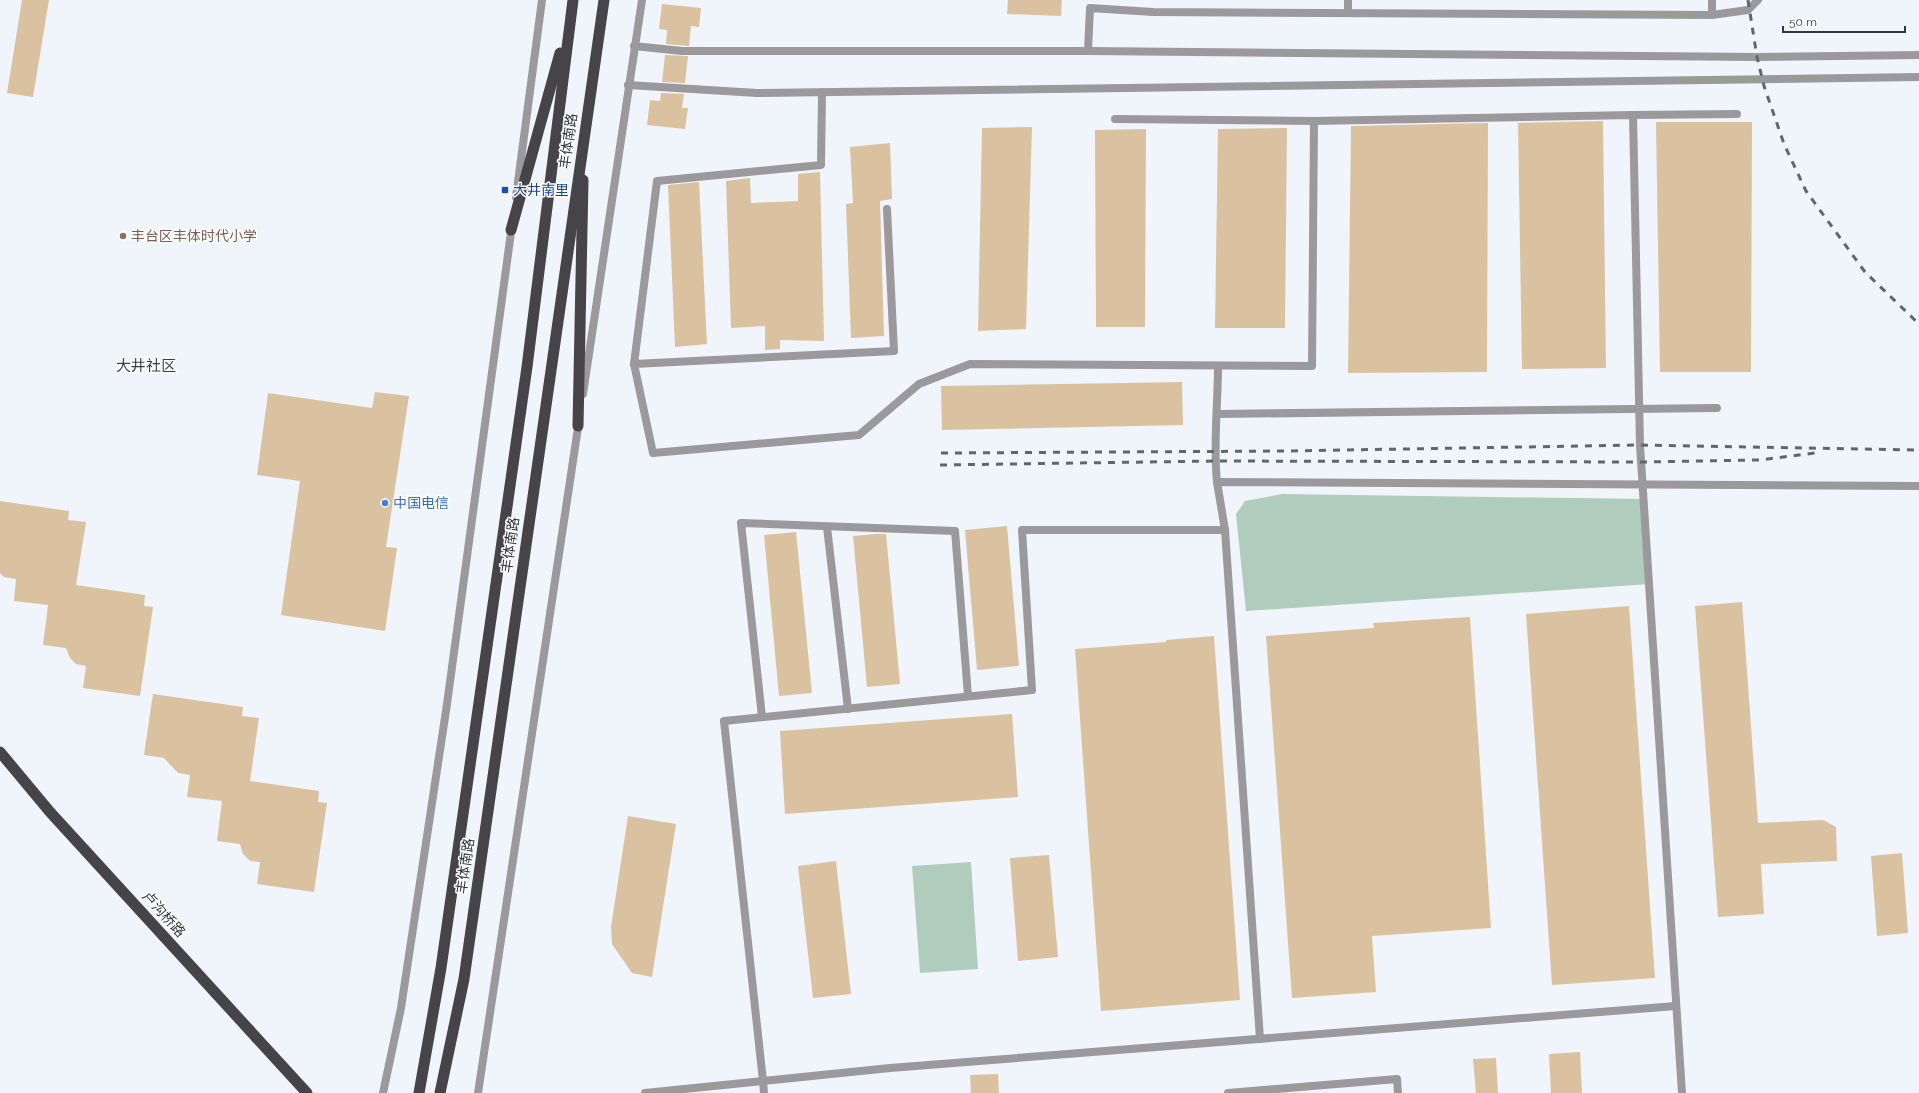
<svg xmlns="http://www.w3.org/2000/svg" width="1919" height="1093" font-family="Raleway,'Noto Sans SC',sans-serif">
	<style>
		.green { fill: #b0ccbc }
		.building { fill: #dac19f }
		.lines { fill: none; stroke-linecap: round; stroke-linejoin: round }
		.minor { stroke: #9b999c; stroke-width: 8 }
		.tertiary { stroke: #9b999c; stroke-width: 8 }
		.trunk { stroke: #464448; stroke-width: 11 }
		.rail { stroke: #636669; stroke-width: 3; stroke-dasharray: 7 7; stroke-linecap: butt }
		.transit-dot { fill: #1a4fb4; stroke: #fff; stroke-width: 1.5 }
		.education-dot { fill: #8d6e63; stroke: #fff; stroke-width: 1.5 }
		.shop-dot { fill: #3f7fe0; stroke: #fff; stroke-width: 1.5 }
		.labels { text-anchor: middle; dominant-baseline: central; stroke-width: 3; stroke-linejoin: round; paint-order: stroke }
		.street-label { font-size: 14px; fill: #343638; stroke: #fff }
		.transit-label { font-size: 14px; fill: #164399; stroke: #fff; text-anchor: start }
		.education-label { font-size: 14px; fill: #785e54; stroke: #fff; text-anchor: start }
		.shop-label { font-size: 14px; fill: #366cbe; stroke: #fff; text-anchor: start }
		.neighbourhood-label { font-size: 15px; fill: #3b3f44; stroke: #fff }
	</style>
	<rect width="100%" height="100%" fill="#f0f5fb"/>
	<!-- green -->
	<g class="green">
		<path d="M1282,494L1641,499L1650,584L1246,611L1236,514L1245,501Z"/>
		<path d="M971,862L978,969L920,973L912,866Z"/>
	</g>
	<!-- building -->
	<g class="building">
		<path d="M22,0H49L33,97L7,93Z"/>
		<path d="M1008,0H1062L1061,16L1007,14Z"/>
		<path d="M662,4L701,8L699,27L691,26L689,46L666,44L667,30L659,29Z"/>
		<path d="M665,55L688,56L685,83L662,82Z"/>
		<path d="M661,93L684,94L682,108H688L685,129L647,125L650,100L660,101Z"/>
		<path d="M1603,121L1606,368L1522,369L1518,123Z"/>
		<path d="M1656,122H1752L1751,372H1660Z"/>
		<path d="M1483,123H1488L1487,372L1348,373L1351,126Z"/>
		<path d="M1032,127L1026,329L978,331L982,128Z"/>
		<path d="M1287,128L1285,328H1215L1218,129Z"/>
		<path d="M1146,129L1145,327H1096L1095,130Z"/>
		<path d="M890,143L892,199L880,201L884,336L851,338L846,204L853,203L850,147Z"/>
		<path d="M820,172L824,341L780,340V349L765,350V326L731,328L726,181L750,178L751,203L798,201V174Z"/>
		<path d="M699,182L707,344L675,347L668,185Z"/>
		<path d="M1182,382L1183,425L942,430L941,386Z"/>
		<path d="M375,392L409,396L386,547L397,548L385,631L281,615L300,481L257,475L268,393L372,408Z"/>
		<path d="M0,501L69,511L68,520L86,522L76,585L145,595L144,606L153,607L140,696L83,688L86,666L76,664L70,658L66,648L43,645L48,605L14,601L16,579L4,577L0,573Z"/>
		<path d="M1007,526L1019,666L977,670L965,530Z"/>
		<path d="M796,532L812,693L779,696L764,535Z"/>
		<path d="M877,534H886L900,684L867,687L853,536Z"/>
		<path d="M1742,602L1758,823L1823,820L1836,827L1837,861L1761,864L1764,914L1718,917L1695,606Z"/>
		<path d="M1629,606L1655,978L1552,985L1526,614Z"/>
		<path d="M1470,617L1491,928L1372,936L1376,992L1292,998L1266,636L1374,628L1373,623Z"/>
		<path d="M1214,636L1240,1000L1101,1011L1075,649L1166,642V640Z"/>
		<path d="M153,694L243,707L242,716L259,718L250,781L319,791L318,802L327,803L314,892L257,884L260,862L250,861L243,854L240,844L217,841L222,801L187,797L190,775L178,773L164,758L144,755Z"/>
		<path d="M1012,714L1018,797L785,814L780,731Z"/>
		<path d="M628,816L676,824L652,977L632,973L612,944L611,927Z"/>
		<path d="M1902,853L1908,933L1877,936L1871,856Z"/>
		<path d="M1049,855L1058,957L1018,961L1010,858Z"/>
		<path d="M836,861L851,994L813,998L798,866Z"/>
		<path d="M1580,1052L1582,1093H1551L1549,1054Z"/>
		<path d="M1496,1058L1498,1093H1476L1473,1059Z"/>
		<path d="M998,1074L999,1093H971L970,1075Z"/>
	</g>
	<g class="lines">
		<!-- minor -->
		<g class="minor">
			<path d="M1348,0V13"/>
			<path d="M1712,15V0"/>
			<path d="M634,46L682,51H1088L1757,57L1919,55"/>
			<path d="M1088,51L1090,8L1153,12L1712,15L1748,10L1758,0"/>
			<path d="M628,85L757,93L1919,77"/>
			<path d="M822,92L821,165L657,181L634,364L894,351L887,209"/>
			<path d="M1633,115L1737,114"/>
			<path d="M1314,121L1633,115L1640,445L1682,1093"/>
			<path d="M634,364L653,453L859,435L919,384L970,364L1312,366L1314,121L1115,119"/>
			<path d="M1218,414L1717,408"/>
			<path d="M1217,482C1213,443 1218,405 1218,366"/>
			<path d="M827,527L848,709"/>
			<path d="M1225,530L1260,1039"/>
			<path d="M762,717L741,523L955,531L968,696"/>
			<path d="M1676,1006L890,1068L763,1081L724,721L1032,690L1022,530H1225L1217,482L1919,486"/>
			<path d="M1228,1093L1397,1079L1398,1093"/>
		</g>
		<!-- tertiary -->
		<g class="tertiary">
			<path d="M516,197L542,0"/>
			<path d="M583,394L642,0"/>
			<path d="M383,1093L401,1008L447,704L512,225"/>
			<path d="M478,1093L579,421"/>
			<path d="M645,1093L763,1081L764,1093"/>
		</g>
		<!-- trunk -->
		<g class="trunk">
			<path d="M511,230L560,53"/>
			<path d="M578,426L583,180"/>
			<path d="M0,752L50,812L307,1093"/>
			<path d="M419,1093L441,968L527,367L573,0"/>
			<path d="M440,1093L464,979L604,0"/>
		</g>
		<!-- rail -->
		<g class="rail">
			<path d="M1748,0L1757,57L1764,86L1784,144L1806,191L1865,272L1919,324"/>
			<path d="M941,453L1286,451L1640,445L1919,450"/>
			<path d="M940,465L1215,461L1641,462L1759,460L1815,453"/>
		</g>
	</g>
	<!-- markers -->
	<rect class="transit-dot" x="501" y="186" width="8" height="8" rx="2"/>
	<circle class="education-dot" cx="123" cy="236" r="4"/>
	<circle class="shop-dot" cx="385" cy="503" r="4"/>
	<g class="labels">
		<!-- street labels -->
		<g class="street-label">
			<text transform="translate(568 141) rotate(-82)">丰体南路</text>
			<text transform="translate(510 545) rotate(-82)">丰体南路</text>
			<text transform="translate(465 866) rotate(-82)">丰体南路</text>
			<text transform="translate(164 914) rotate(48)">卢沟桥路</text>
		</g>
		<!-- transit labels -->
		<g class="transit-label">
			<text x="513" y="190">大井南里</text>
		</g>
		<!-- education labels -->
		<g class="education-label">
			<text x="131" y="236">丰台区丰体时代小学</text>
		</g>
		<!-- shop labels -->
		<g class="shop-label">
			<text x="393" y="503">中国电信</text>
		</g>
		<!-- neighbourhood labels -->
		<g class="neighbourhood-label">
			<text x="146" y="366">大井社区</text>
		</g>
	</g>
	<!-- scale -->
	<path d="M1783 26v6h122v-6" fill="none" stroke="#343638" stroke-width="2"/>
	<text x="1789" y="26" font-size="12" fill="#343638" stroke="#ffffff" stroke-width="3" paint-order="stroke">50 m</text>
</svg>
